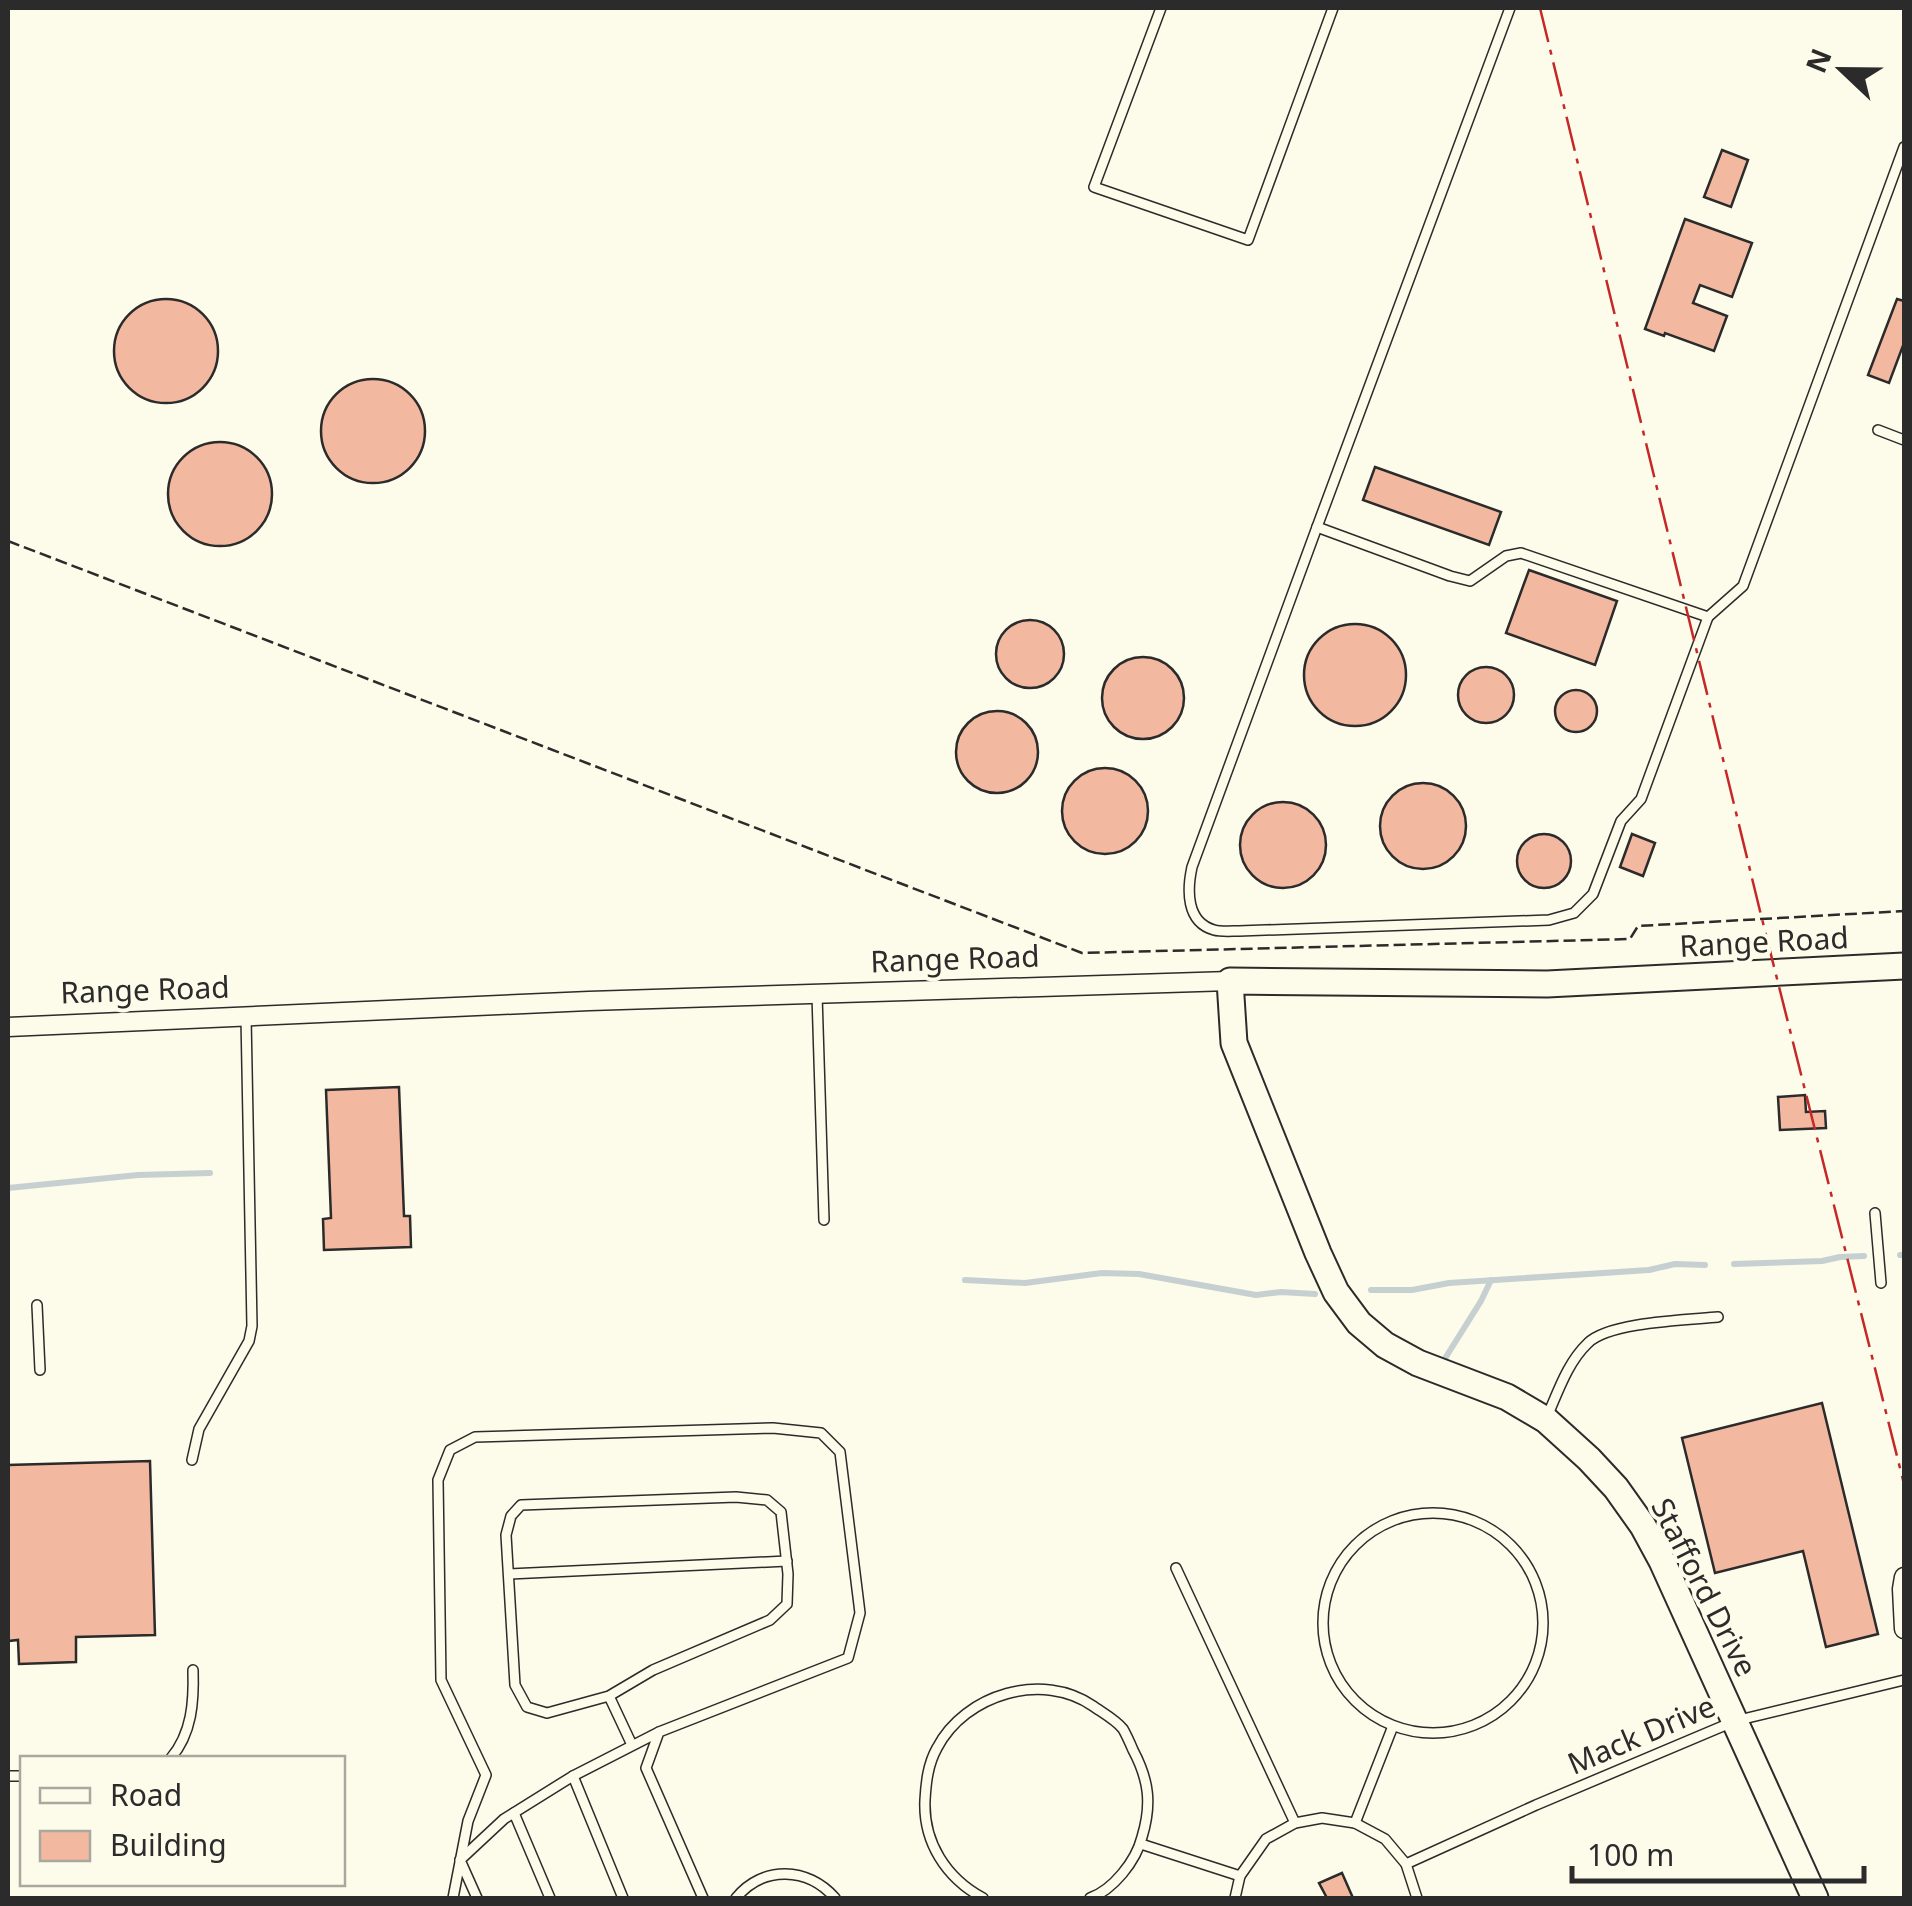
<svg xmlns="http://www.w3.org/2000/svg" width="1912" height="1906" font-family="'Noto Sans',sans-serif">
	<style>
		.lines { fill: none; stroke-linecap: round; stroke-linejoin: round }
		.stream { stroke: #c7d0d0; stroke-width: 6 }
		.building { fill: #f2b8a0; stroke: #2b2b2b; stroke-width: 2.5 }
		.lane-casing { stroke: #2b2b2b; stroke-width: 12 }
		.street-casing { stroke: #2b2b2b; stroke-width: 21 }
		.secondary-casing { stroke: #2b2b2b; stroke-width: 29 }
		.lane { stroke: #fdfbea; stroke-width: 9 }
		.street { stroke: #fdfbea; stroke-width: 18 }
		.secondary { stroke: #fdfbea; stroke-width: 25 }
		.fence { stroke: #2b2b2b; stroke-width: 2.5; stroke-dasharray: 12 5; stroke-linecap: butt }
		.power { stroke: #c62828; stroke-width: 2.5; stroke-dasharray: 35 8 5 8; stroke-linecap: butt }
		.labels { text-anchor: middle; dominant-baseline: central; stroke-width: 8; stroke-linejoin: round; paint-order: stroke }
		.street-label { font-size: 30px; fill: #2b2b2b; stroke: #fdfbea }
	</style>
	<rect width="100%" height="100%" fill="#fdfbea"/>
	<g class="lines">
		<!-- stream -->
		<g class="stream">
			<path d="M8,1188L138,1175L210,1173"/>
			<path d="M1900,1255H1904"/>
			<path d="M1734,1264L1822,1261L1840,1257L1864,1256"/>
			<path d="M965,1280L1025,1283L1102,1273L1139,1274L1256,1295L1281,1292L1315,1294"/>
			<path d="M1371,1290H1412L1449,1283L1649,1270L1675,1264L1705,1265"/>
			<path d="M1444,1360L1481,1301L1491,1280"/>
		</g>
	</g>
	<!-- building -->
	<g class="building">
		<path d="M1722,150L1748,160L1731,207L1704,197Z"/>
		<path d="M1685,219L1752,243L1732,297L1700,285L1693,303L1727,316L1714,351L1665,333L1664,336L1645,329Z"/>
		<circle cx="166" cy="351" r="52"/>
		<path d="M1897,299L1904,301V343L1889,383L1868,375Z"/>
		<circle cx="373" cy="431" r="52"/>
		<circle cx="220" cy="494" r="52"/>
		<path d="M1375,467L1501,512L1489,545L1363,500Z"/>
		<path d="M1529,570L1617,601L1595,665L1506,633Z"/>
		<circle cx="1030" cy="654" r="34"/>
		<circle cx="1355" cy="675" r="51"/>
		<circle cx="1143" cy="698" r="41"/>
		<circle cx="1486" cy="695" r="28"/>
		<circle cx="1576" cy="711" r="21"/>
		<circle cx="997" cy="752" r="41"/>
		<circle cx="1105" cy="811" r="43"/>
		<circle cx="1423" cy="826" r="43"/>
		<circle cx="1283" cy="845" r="43"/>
		<circle cx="1544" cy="861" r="27"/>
		<path d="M1632,834L1655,843L1643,876L1620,867Z"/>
		<path d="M399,1087L404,1216H410L411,1247L324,1250L323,1219L331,1218L326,1090Z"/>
		<path d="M1805,1095L1806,1112L1825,1111L1826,1128L1780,1130L1778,1097Z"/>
		<path d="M1822,1403L1878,1634L1826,1647L1803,1551L1715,1573L1682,1438Z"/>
		<path d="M150,1461L155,1635L76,1637V1662L19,1664L18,1640L8,1641V1465Z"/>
		<path d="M1342,1873L1353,1898H1327L1319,1883Z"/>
	</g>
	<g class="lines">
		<defs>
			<g id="lane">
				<path d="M1161,8L1094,187L1248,240L1333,8"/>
				<path d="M1510,8L1317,527L1450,576L1470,581L1506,556L1521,553L1708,617L1743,586L1904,147"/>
				<path d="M1878,430L1904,440"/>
				<path d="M1317,527L1192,867C1187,890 1186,922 1214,930C1221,932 1232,931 1239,931L1549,920L1574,913L1593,894L1621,821L1641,799L1708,617"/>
				<path d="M817,995L824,1220"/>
				<path d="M1875,1213L1881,1283"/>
				<path d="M37,1305L40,1370"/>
				<path d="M1546,1419C1558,1392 1567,1363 1588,1343C1609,1322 1687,1320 1718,1317"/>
				<path d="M192,1460L199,1429L249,1341L252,1326L246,1017"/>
				<circle cx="1433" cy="1623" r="110"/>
				<path d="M1176,1568L1295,1823"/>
				<path d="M509,1574L787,1561"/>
				<path d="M609,1696L547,1713L527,1707L515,1685L506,1535L511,1516L521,1505L736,1497L767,1500L781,1512L788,1574L787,1604L770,1620L653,1670L609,1696L632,1745"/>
				<path d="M171,1758C192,1733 194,1702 193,1670"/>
				<path d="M8,1776H22"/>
				<path d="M573,1776L623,1898"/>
				<path d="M514,1813L550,1898"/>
				<path d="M1355,1823L1393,1726"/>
				<path d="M1141,1844L1240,1876"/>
				<path d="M1406,1864L1536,1805L1735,1721L1904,1680"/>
				<path d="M453,1898L468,1821L486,1775L441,1680L438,1480L450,1450L475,1437L773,1428L821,1433L840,1452L860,1613L848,1658L659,1732L646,1768L703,1898"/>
				<path d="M477,1898L460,1860L504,1819L573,1776L659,1732"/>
				<path d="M736,1898C763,1865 808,1867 835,1898"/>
				<path d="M983,1898C946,1878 923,1842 925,1800C926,1782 928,1764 937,1748C965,1694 1043,1671 1093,1706C1103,1713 1116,1720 1123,1729C1127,1736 1130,1743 1133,1750C1149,1780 1152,1804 1142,1837C1136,1861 1113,1890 1090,1898"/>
				<path d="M1235,1898L1240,1876L1266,1839L1295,1823L1322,1818L1355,1823L1385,1839L1406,1864L1417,1898"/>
			</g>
			<g id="street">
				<path d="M8,1027L589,1001L1230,981"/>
				<path d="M1904,1577L1902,1589L1904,1629"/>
			</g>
			<path id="secondary" d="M1815,1898L1662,1561L1643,1526L1616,1488L1589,1459L1546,1420L1507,1397L1418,1363L1385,1345L1359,1323L1336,1292L1318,1253L1234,1043L1230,981L1547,984L1904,966"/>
		</defs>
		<!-- lane casing -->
		<use href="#lane" class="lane-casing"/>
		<!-- street casing -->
		<use href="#street" class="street-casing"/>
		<!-- secondary casing -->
		<use href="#secondary" class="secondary-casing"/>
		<!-- lane -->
		<use href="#lane" class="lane"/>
		<!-- street -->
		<use href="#street" class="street"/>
		<!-- secondary -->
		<use href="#secondary" class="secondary"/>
		<!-- fence -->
		<path class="fence" d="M8,541L1082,953L1630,939L1638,926L1904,911"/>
		<!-- power -->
		<path class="power" d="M1540,8L1760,911L1904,1484"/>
	</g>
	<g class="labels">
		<!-- street labels -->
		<g class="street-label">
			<text transform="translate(1764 941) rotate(-3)">Range Road</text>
			<text transform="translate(955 958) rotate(-2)">Range Road</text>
			<text transform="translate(145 989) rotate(-2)">Range Road</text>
			<text transform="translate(1705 1587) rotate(63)">Stafford Drive</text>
			<text transform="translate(1641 1734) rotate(-23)">Mack Drive</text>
		</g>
	</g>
	<!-- border -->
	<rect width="1912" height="1906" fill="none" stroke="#2b2b2b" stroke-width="20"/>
	<!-- legend -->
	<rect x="20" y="1756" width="325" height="130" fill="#fdfbea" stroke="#a9a89e" stroke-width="2.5"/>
	<rect x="40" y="1788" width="50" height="15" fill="#fdfbea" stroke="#a9a89e" stroke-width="2.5"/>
	<text x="110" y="1806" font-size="30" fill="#2b2b2b">Road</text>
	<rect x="40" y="1831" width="50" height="30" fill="#f2b8a0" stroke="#a9a89e" stroke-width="2.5"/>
	<text x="110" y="1856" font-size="30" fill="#2b2b2b">Building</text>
	<!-- north arrow -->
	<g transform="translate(1842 70) rotate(292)" stroke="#fdfbea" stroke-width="8" paint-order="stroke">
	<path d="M0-8L18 38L0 25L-18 38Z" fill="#2b2b2b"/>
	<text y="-15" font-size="28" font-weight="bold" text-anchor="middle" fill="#2b2b2b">N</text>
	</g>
	<!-- scale -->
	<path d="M1572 1866v15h292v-15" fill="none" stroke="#2b2b2b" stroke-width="5"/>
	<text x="1587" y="1866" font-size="30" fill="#2b2b2b" stroke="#fdfbea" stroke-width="8" paint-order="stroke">100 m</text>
</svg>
